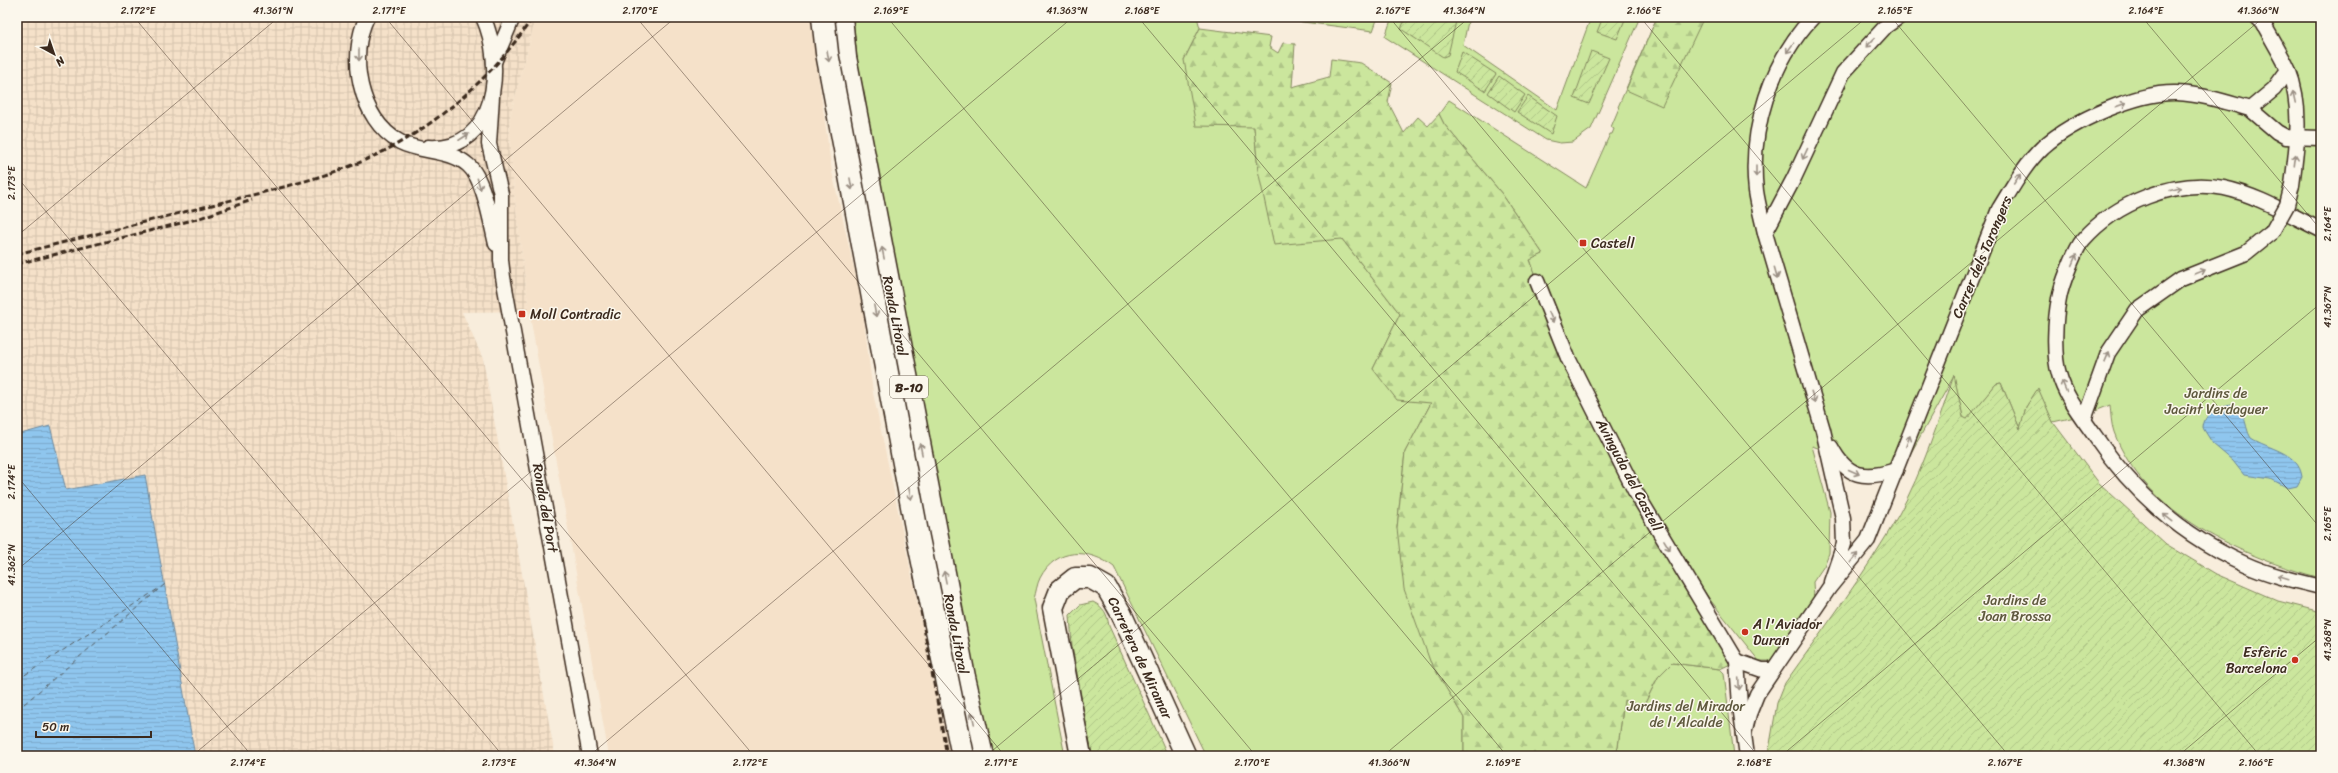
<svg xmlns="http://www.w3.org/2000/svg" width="2338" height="773" font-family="Sriracha,sans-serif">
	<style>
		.built { fill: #f5e1c9 }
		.industrial { fill: url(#industrial-grid) }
		.green { fill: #cbe69d; stroke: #83885e }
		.forest { fill: url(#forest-firs); stroke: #83885e }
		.garden { fill: url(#garden-furrows); stroke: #83885e }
		.water { fill: url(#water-rules); stroke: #6d889b }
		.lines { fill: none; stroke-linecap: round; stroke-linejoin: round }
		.ferry { stroke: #54595c; stroke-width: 1; stroke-dasharray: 5 4; stroke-linecap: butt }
		.street-casing { stroke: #3b2a1e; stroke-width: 17 }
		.secondary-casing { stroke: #3b2a1e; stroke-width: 23 }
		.highway-casing { stroke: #3b2a1e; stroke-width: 25 }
		.street { stroke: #fbf7ec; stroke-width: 14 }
		.secondary { stroke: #fbf7ec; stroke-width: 20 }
		.highway { stroke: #fbf7ec; stroke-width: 22 }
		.rail { stroke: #3b2a1e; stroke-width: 3; stroke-dasharray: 6 3; stroke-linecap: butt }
		.street-bridge-casing { stroke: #3b2a1e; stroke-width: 17; stroke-linecap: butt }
		.highway-bridge-casing { stroke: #3b2a1e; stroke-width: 25; stroke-linecap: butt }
		.street-bridge { stroke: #fbf7ec; stroke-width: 14 }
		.highway-bridge { stroke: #fbf7ec; stroke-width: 22 }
		.oneway { stroke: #9b9085 }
		.ticks { fill: none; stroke: #3b2a1e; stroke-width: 1; stroke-opacity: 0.45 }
		.poi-dot { fill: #c8321e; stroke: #fbf7ec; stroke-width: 1.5 }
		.labels { text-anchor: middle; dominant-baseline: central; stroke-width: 3; stroke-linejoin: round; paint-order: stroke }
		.shield { fill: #fbf7ec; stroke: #75685c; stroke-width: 1 }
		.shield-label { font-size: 13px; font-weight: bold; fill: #3b2a1e }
		.poi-label { font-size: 14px; fill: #3b2a1e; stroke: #fbf7ec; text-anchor: start }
		.street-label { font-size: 14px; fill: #3b2a1e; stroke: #fbf7ec }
		.park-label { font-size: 14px; fill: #5f593e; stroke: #fbf7ec }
		.neatline { fill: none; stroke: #3b2a1e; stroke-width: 1.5 }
		.ticks-label { font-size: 10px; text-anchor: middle; fill: #3b2a1e }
	</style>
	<defs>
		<pattern id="industrial-grid" width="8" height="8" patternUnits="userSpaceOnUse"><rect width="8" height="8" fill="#f5e1c9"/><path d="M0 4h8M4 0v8" fill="none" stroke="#d3c1ac"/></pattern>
		<pattern id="forest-firs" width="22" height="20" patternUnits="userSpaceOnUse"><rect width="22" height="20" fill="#cbe69d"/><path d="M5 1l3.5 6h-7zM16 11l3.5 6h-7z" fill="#afc587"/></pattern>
		<pattern id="garden-furrows" width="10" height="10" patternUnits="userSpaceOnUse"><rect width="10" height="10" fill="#cbe69d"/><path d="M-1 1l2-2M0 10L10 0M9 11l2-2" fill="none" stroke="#afc587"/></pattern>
		<pattern id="water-rules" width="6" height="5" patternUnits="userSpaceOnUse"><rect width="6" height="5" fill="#8fc6ee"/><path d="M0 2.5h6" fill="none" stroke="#7caacc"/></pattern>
	</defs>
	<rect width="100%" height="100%" fill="#f8eddc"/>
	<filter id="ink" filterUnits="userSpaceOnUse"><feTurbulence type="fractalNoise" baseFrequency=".025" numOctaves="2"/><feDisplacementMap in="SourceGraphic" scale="8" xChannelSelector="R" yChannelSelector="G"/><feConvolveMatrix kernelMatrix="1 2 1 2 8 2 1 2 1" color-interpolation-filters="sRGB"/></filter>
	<g filter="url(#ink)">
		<!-- built -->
		<path class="built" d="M536,17H810L832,172L862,303L873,393L950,756H609L529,311L514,194L509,120Z"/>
		<!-- industrial -->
		<path class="industrial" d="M17,17H536L509,120L514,194L529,311L462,312L483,359L555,756H195L145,475L66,490L17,457Z"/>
		<!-- green -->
		<g class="green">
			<path d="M853,17H1197L1200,28L1184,60L1254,127L1258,170L1342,239L1400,314L1373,369L1431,403L1405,452L1397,528L1430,661L1464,718V756H1206L1114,567C1089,548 1056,547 1040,578C1037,584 1036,592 1034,599L1065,756H993L968,644L857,58Z"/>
			<path d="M1264,17H1378L1373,31Z"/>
			<path d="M1392,17H1469L1463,45L1557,110L1591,17H1640L1591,129L1573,142L1560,143L1546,140L1385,37Z"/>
			<path d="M1657,17H2321V578C2244,558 2143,513 2114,432C2111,424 2111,414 2110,405L2088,414L2053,422L2038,389L2026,407L2020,429L2001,383L1996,384L1967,420L1963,417L1954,376L1898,476L1856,469L1841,456L1812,446L1830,512L1829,553L1824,566L1813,582L1814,598L1770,661H1759L1711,601L1635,491L1537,281L1530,259L1543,254L1502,194L1444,124L1439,114L1449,100L1586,188L1610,134H1612L1614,129L1611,127L1619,108L1618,107Z"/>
			<path d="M1672,663L1720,669L1724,673L1734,756H1615L1618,747L1624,700L1642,709L1658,677Z"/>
		</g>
		<!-- forest -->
		<g class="forest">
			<path d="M1657,17H1704L1662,106L1626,90Z"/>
			<path d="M1200,28L1271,37L1269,47L1278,53L1283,43L1295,44L1292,87L1329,77L1331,59L1361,63L1392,83L1388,102L1404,133L1418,117L1428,126L1439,114L1444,124L1502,194L1543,254L1530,260L1568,358L1737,661L1720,669L1672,663L1658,677L1642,709L1624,700L1618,747L1615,756H1464V718L1430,661L1404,589L1397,528L1405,452L1431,403L1397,400L1373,369L1400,314L1342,239L1274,245L1258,170L1254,127L1196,126L1184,60Z"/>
		</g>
		<!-- garden -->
		<g class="garden">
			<path d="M1406,17H1457L1448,55L1443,57L1401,29Z"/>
			<path d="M1603,17H1626L1617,39L1597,32Z"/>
			<path d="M1591,51L1609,58L1589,104L1574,98Z"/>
			<path d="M1462,52L1496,74L1485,91L1455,72Z"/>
			<path d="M1499,76L1525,95L1514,112L1488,93Z"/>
			<path d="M1528,96L1557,116L1551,134L1517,112Z"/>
			<path d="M1954,375L1963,417L1967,419L1996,384L2001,383L2020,429L2026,407L2038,388L2053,422L2099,483L2166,544L2216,574L2278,601L2321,612V756H1768L1777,703L1785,683C1824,628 1866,573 1899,514C1923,470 1938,423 1954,375Z"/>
			<path d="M1093,602C1105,608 1107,614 1109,626L1168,756H1092L1072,646L1070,615L1080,605Z"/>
		</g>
		<!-- water -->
		<g class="water">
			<path d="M2232,405C2247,410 2244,427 2251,438C2268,449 2299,452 2302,477L2297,486L2288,488L2271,479L2244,475L2233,461L2213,444L2203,428C2204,412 2219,407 2232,405Z"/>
			<path d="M50,426L66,490L145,475L195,756H17V435Z"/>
		</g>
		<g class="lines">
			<!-- ferry -->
			<g class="ferry">
				<path d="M17,680L161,587"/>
				<path d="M17,710L165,584"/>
			</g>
			<defs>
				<g id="street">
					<path d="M367,17C348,55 359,120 400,142C421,153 450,149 468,165C484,178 491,224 496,244"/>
					<path d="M2257,17L2263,23C2271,38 2281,54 2288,69C2303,106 2297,147 2292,185"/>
					<path d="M494,62L513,17"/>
					<path d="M492,96L489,144L501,194V260L503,277L590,756"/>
					<path d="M2250,109L2277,132L2286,137L2321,138"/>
					<path d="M428,147C498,151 505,65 483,17"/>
					<path d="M2321,230C2290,215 2257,195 2224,188C2176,178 2115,203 2083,240C2075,249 2061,286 2059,299C2055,318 2053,355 2059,374C2065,397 2082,417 2095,436C2133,492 2182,536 2245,564C2269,575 2296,581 2321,587"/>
					<path d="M1765,233C1762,219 1758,205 1756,191C1749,130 1771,61 1813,17"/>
					<path d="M1537,281L1568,358L1635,491L1737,661L1740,706L1747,756"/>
					<path d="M2084,420L2108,353L2137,310L2181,279L2246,253L2272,232"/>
					<path d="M1831,447C1847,478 1865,480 1896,470"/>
					<path d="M1831,582L1844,544L1843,518L1823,430L1765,233L1794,178L1843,73L1886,26L1899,17"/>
					<path d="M1737,661L1762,670H1773"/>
					<path d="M1744,734L1749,714L1757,694L1829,588L1868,540L1999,209C2012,188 2024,165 2043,147C2072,121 2137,92 2176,93C2202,94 2226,102 2250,109L2274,89L2288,70"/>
				</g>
				<path id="secondary" d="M1081,756L1053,608L1060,590L1075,578H1090L1106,587L1121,613L1186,756"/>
				<path id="highway" d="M841,17L845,57L964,677L982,756"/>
			</defs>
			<!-- street casing -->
			<use href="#street" class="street-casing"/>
			<!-- secondary casing -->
			<use href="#secondary" class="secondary-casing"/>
			<!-- highway casing -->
			<use href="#highway" class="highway-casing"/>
			<!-- street -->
			<use href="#street" class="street"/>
			<!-- secondary -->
			<use href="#secondary" class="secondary"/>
			<!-- highway -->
			<use href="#highway" class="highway"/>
			<!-- rail -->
			<g class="rail">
				<path d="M817,17L840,160L947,756"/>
				<path d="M830,17L875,271L910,449L962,756"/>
				<path d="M17,254C81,238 144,222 208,206C255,194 302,184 348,167C423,139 489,83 533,17"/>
				<path d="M17,264L197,219L252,200"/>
			</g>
			<defs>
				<path id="street-bridge" d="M2272,232L2287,205L2292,185"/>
				<path id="highway-bridge" d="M823,17L827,53L918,538L963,756"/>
			</defs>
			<!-- street-bridge casing -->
			<use href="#street-bridge" class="street-bridge-casing"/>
			<!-- highway-bridge casing -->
			<use href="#highway-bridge" class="highway-bridge-casing"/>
			<!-- street-bridge -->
			<use href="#street-bridge" class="street-bridge"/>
			<!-- highway-bridge -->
			<use href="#highway-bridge" class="highway-bridge"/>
		</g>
		<!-- one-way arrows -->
		<defs><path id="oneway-shaft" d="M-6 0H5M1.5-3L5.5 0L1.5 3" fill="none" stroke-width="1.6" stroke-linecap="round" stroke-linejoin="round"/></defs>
		<g class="oneway">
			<use href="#oneway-shaft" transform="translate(1870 43) rotate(133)"/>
			<use href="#oneway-shaft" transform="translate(1790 48) rotate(126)"/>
			<use href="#oneway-shaft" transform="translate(359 55) rotate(90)"/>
			<use href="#oneway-shaft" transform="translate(828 56) rotate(81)"/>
			<use href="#oneway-shaft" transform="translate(2294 97) rotate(-102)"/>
			<use href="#oneway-shaft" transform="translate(2121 105) rotate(-20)"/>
			<use href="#oneway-shaft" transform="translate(464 137) rotate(-33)"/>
			<use href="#oneway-shaft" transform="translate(1805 154) rotate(115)"/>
			<use href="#oneway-shaft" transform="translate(2295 160) rotate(-83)"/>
			<use href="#oneway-shaft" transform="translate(1756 171) rotate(90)"/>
			<use href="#oneway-shaft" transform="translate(2017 179) rotate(-56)"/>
			<use href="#oneway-shaft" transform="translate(479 184) rotate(74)"/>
			<use href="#oneway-shaft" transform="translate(851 184) rotate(80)"/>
			<use href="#oneway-shaft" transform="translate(2176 189) rotate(-14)"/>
			<use href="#oneway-shaft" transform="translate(883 253) rotate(-101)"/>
			<use href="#oneway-shaft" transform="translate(2074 260) rotate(-67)"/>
			<use href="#oneway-shaft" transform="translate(2200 272) rotate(-22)"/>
			<use href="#oneway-shaft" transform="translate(1776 273) rotate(74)"/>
			<use href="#oneway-shaft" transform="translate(875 311) rotate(79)"/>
			<use href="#oneway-shaft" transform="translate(1551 317) rotate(67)"/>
			<use href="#oneway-shaft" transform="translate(2107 357) rotate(-67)"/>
			<use href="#oneway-shaft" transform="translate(2064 386) rotate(-113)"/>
			<use href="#oneway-shaft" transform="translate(1813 397) rotate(72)"/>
			<use href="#oneway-shaft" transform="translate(1908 441) rotate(-69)"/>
			<use href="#oneway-shaft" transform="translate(921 449) rotate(-101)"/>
			<use href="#oneway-shaft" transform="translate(1854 472) rotate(24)"/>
			<use href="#oneway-shaft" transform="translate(910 494) rotate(79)"/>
			<use href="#oneway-shaft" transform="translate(2168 518) rotate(-142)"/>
			<use href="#oneway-shaft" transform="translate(1667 545) rotate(59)"/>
			<use href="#oneway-shaft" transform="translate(1854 558) rotate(-52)"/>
			<use href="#oneway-shaft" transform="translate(945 577) rotate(-101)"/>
			<use href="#oneway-shaft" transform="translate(2283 577) rotate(-163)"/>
			<use href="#oneway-shaft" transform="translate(1739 684) rotate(87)"/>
			<use href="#oneway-shaft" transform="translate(973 718) rotate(-102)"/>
		</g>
	</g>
	<!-- ticks -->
	<path class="ticks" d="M134,17L754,756M385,17L1005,756M636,17L1256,756M887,17L1507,756M1138,17L1758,756M1389,17L2009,756M1640,17L2260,756M1891,17L2321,529M2142,17L2321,230M17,177L503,756M17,236L279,17M17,476L252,756M17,570L676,17M192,756L1073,17M589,756L1470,17M986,756L1867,17M1383,756L2264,17M1781,756L2321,303M2178,756L2321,636"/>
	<!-- markers -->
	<g class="poi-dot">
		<rect x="1579" y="239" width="8" height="8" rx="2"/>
		<rect x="518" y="310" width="8" height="8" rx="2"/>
		<circle cx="1745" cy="632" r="4"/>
		<circle cx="2295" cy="660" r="4"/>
	</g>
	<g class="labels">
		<!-- shield labels -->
		<rect class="shield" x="890" y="376" width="38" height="22" rx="3"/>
		<g class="shield-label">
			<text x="909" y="387">B-10</text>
		</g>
		<!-- poi labels -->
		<g class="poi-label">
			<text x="1591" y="243">Castell</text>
			<text x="530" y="314">Moll Contradic</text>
			<text x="1753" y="624">A l'Aviador<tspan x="1753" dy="16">Duran</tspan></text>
			<text x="2287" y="652" text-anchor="end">Esfèric<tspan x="2287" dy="16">Barcelona</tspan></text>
		</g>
		<!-- street labels -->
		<g class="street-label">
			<text transform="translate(1982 257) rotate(-67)">Carrer dels Tarongers</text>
			<text transform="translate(895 316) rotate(79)">Ronda Litoral</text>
			<text transform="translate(1629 475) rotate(62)">Avinguda del Castell</text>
			<text transform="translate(545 508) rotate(80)">Ronda del Port</text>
			<text transform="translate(956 634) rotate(79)">Ronda Litoral</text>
			<text transform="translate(1140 658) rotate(65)">Carretera de Miramar</text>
		</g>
		<!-- park labels -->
		<g class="park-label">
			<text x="2216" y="393">Jardins de<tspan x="2216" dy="16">Jacint Verdaguer</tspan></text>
			<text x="2015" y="600">Jardins de<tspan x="2015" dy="16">Joan Brossa</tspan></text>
			<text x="1686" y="706">Jardins del Mirador<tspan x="1686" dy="16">de l'Alcalde</tspan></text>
		</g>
	</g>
	<!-- margin -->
	<rect width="2338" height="773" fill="none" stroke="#fbf7ec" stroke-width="44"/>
	<!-- north arrow -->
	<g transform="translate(54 54) rotate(140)" stroke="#fbf7ec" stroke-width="3" paint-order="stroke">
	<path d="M0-3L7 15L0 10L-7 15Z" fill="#3b2a1e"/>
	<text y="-6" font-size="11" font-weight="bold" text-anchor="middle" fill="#3b2a1e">N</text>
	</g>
	<!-- scale -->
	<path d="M36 731v6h115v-6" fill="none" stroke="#3b2a1e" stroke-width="2"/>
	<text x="42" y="731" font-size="12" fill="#3b2a1e" stroke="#fbf7ec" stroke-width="3" paint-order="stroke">50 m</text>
	<rect x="22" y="22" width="2294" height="729" class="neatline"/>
	<g class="ticks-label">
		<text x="138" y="14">2.172°E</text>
		<text x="273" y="14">41.361°N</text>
		<text x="389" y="14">2.171°E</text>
		<text x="640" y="14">2.170°E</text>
		<text x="891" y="14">2.169°E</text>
		<text x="1067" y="14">41.363°N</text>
		<text x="1142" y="14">2.168°E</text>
		<text x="1393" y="14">2.167°E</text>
		<text x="1464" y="14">41.364°N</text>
		<text x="1644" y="14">2.166°E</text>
		<text x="1895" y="14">2.165°E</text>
		<text x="2146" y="14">2.164°E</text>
		<text x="2258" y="14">41.366°N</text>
		<text transform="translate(11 183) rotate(-90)" y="4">2.173°E</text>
		<text transform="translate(2327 224) rotate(-90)" y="4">2.164°E</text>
		<text transform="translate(2327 307) rotate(-90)" y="4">41.367°N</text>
		<text transform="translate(11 482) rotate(-90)" y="4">2.174°E</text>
		<text transform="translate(2327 524) rotate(-90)" y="4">2.165°E</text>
		<text transform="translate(11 565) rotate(-90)" y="4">41.362°N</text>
		<text transform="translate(2327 640) rotate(-90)" y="4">41.368°N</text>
		<text x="248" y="766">2.174°E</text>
		<text x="499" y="766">2.173°E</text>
		<text x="595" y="766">41.364°N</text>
		<text x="750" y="766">2.172°E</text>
		<text x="1001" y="766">2.171°E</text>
		<text x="1252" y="766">2.170°E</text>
		<text x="1389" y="766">41.366°N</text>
		<text x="1503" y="766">2.169°E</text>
		<text x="1754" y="766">2.168°E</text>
		<text x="2005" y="766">2.167°E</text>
		<text x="2184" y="766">41.368°N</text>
		<text x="2256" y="766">2.166°E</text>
	</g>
</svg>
